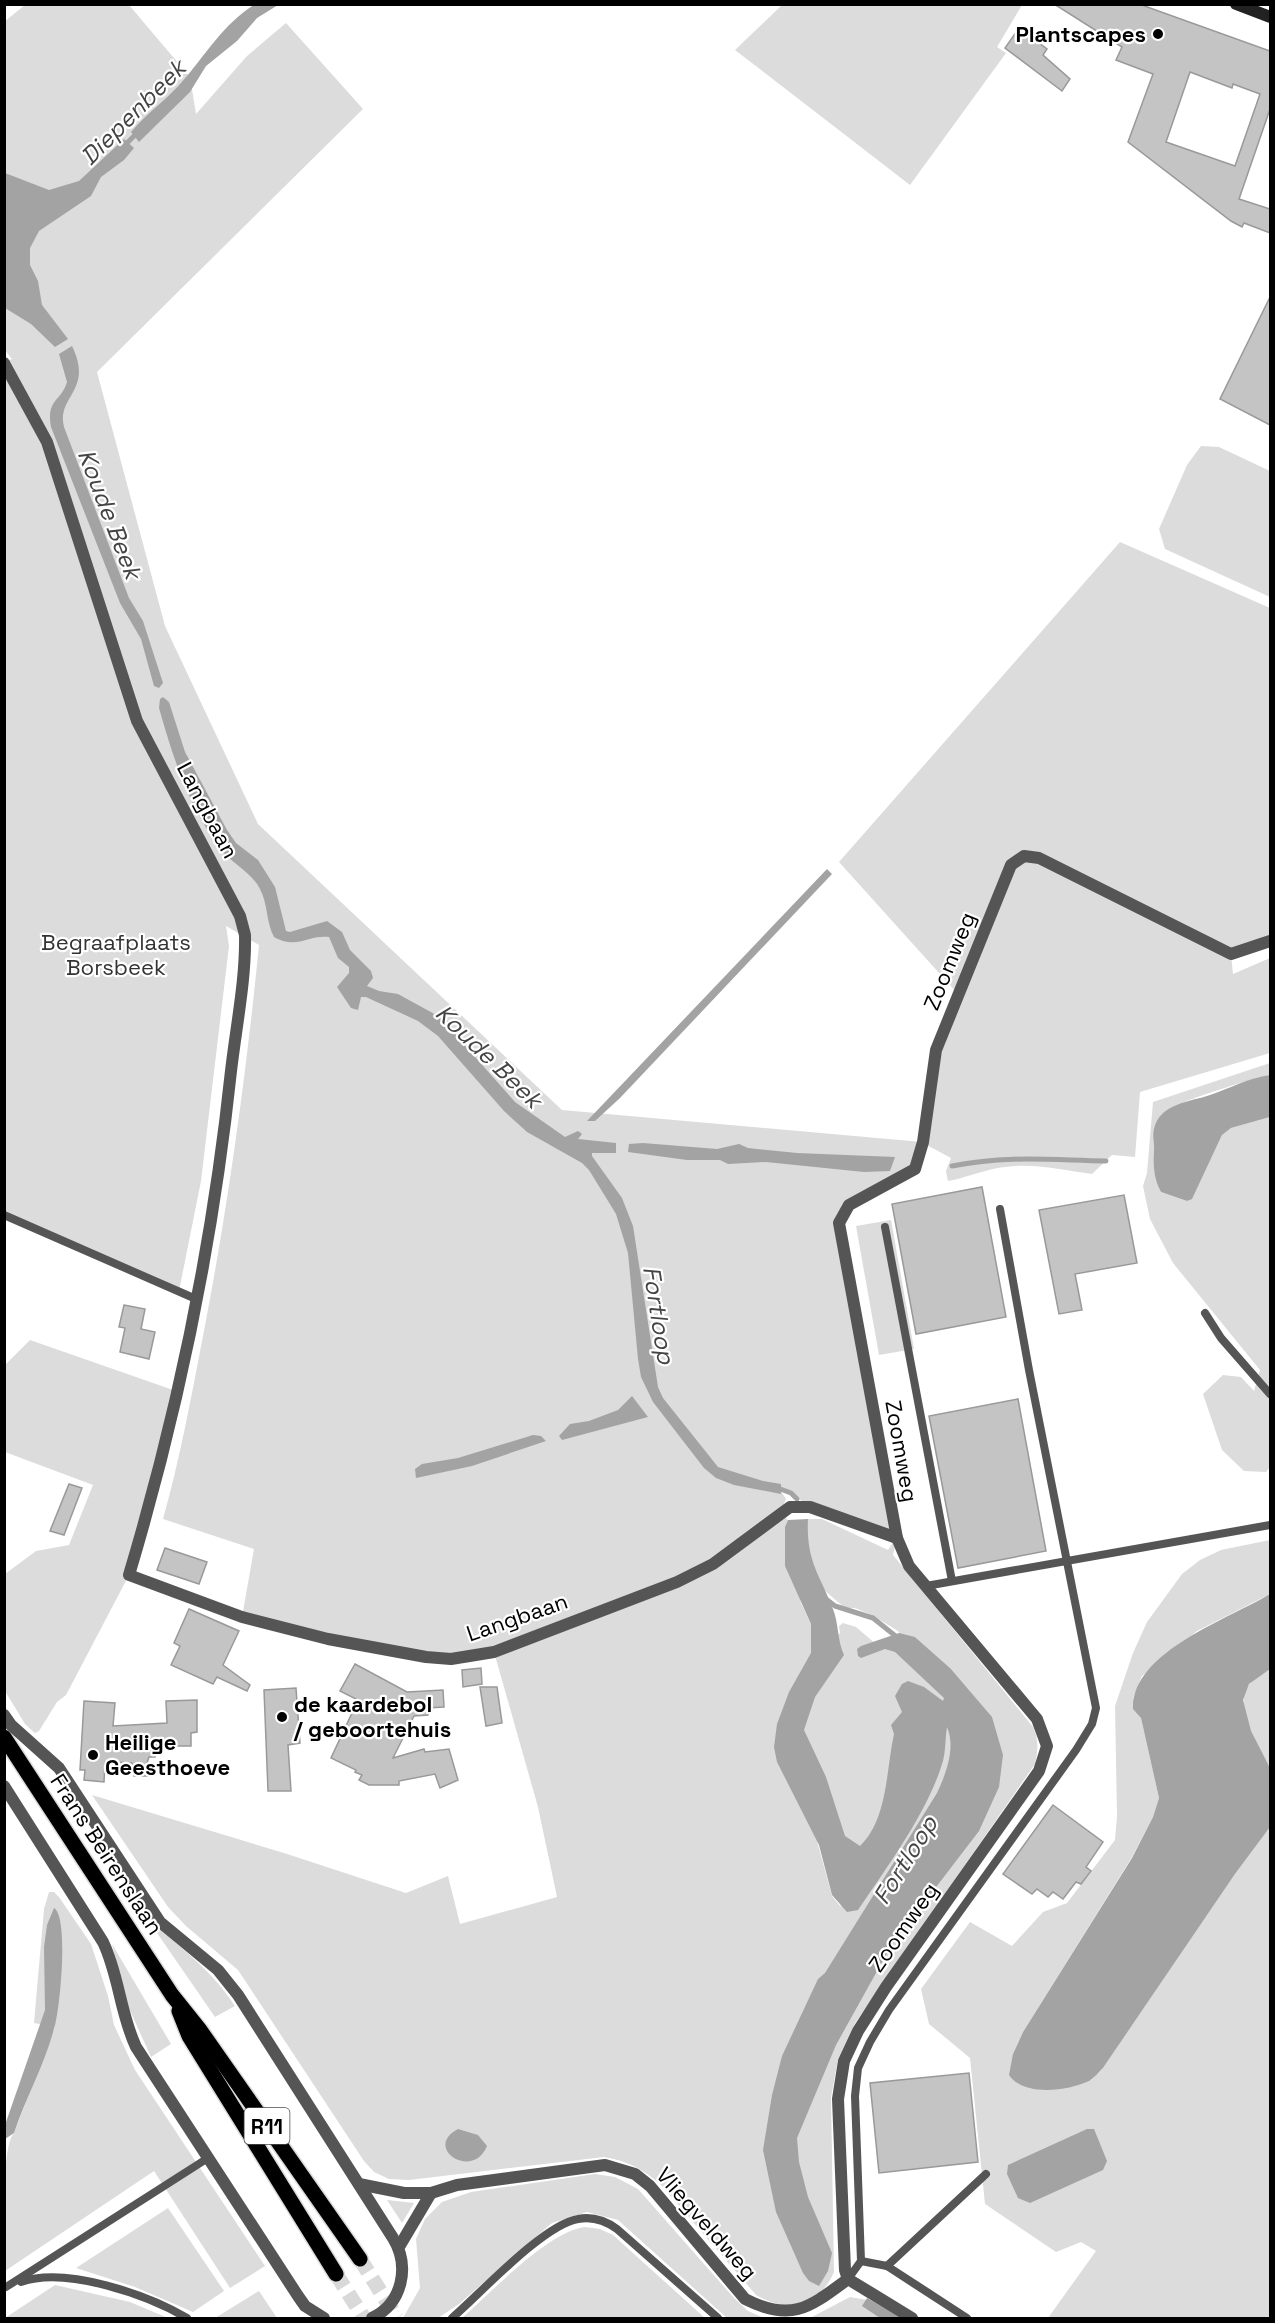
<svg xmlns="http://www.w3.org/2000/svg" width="1275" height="2323" font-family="'Space Grotesk',sans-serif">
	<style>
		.green { fill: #dcdcdc; fill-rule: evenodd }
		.water { fill: #a3a3a3 }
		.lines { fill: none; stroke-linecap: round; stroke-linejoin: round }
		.stream { stroke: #a3a3a3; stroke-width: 5 }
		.building { fill: #c4c4c4; stroke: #999; stroke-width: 1.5; fill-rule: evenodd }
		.primary-tunnel { stroke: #d9d9d9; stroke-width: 15; stroke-dasharray: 15 8; stroke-linecap: butt }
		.primary-casing { stroke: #dbdbdb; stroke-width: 18 }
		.lane { stroke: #555; stroke-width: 8 }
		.street { stroke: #555; stroke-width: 12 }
		.secondary { stroke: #222; stroke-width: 12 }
		.primary { stroke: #000; stroke-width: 15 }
		.poi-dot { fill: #000; stroke: #fff; stroke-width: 2 }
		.labels { text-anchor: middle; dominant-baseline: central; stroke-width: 4.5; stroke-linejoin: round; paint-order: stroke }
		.shield { fill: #fff; stroke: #4c4c4c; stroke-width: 1.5 }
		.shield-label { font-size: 21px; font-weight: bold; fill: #000 }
		.poi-label { font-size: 22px; font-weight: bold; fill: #000; stroke: #fff; text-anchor: start }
		.street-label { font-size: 22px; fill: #000; stroke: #fff }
		.park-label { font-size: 22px; fill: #333; stroke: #fff }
		.water-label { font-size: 24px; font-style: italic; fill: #444; stroke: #fff }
	</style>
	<rect width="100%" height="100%" fill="#fff"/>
	<!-- green -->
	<g class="green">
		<path d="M25,5H129L190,77L196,114L247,56L286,23L363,109L97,372L165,626L258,824L562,1110L922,1142L936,1050L958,994L839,862L1120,542L1270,608V941L1231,954L1233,974L1270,958V1053L1140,1092L1135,1157L1112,1155L1092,1174C1062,1170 1028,1162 998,1168C981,1171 965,1178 948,1181L946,1171L951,1158L923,1143L915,1169L868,1194L839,1223L897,1538L893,1555L1033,1727C1039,1740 1038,1750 1035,1764L855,2023L838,2059L831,2098L834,2272C819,2307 787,2313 756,2295L661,2185C643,2169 628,2161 604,2157L409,2180L389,2179L374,2172L364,2161L238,1970L186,1926L168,1907L92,1795L284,1853L406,1893L448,1876L460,1924L557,1897L538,1807L494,1652L451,1659L242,1617L254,1549L163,1519C180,1459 191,1398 203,1336C228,1207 246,1076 259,945L226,926L229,946L201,1181L179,1291L5,1215L4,362L12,359L4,349V22ZM779,1488L793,1494L808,1506L896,1538L888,1550L822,1519H808L805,1544L824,1590L845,1608H855L872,1615L898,1631L903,1638L915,1637L950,1668L877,1645L856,1627L843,1623L839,1626L840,1633L828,1644L812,1636L811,1624L801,1603L785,1527L788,1520L780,1513L786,1499ZM817,1841L833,1868L841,1907L832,1896Z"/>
		<path d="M782,5V4L1022,5L997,47L1006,53L910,185L735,50Z"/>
		<path d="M1201,446L1219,447L1270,471V597L1165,549L1159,529L1187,465Z"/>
		<path d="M1270,1063V1075C1258,1077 1176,1102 1171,1109C1167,1113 1166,1121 1164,1126C1155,1147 1149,1170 1161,1192L1187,1201L1192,1198L1222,1135L1231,1128L1270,1117V1467L1266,1472L1244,1471L1222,1450L1203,1394L1223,1375L1241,1377L1254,1391L1260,1370L1173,1263L1150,1219L1143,1186L1147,1173L1153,1102Z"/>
		<path d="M891,1220L914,1349L879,1355L856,1226Z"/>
		<path d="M30,1340L176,1391L129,1575L66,1695L57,1702L39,1731L35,1733L25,1724L5,1691V1574L36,1551L69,1545L93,1485L5,1452V1365Z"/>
		<path d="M1270,1540V1594L1197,1631L1142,1676L1133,1698L1141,1718L1159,1798L1153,1817L1132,1857L1023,2032L1013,2054L1091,2080L1103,2068L1235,1874L1270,1827V2318H1048L1096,2251L1081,2242L1056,2252L985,2204L970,2058L929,2024L921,1989L970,1922L1012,1946L1043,1912L1067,1903L1115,1840L1117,1816L1115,1706L1133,1653L1147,1622L1182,1574L1200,1560L1221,1550Z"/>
		<path d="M1270,1669V1768C1258,1746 1233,1711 1248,1686C1253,1679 1263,1673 1270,1669Z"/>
		<path d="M49,1892H54L59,1897L91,1944L108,1996L114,2025L135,2070L265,2266L230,2288L154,2171L5,2271C5,2245 0,2148 14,2133L55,2027L34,2023L44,1909Z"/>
		<path d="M146,1917C178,1946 211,1969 235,2006L215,2017Z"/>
		<path d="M112,1944L171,2044L151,2057L128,2006Z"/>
		<path d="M595,2174L615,2177L638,2189L734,2298L748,2311L764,2318H727L618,2220L587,2212L552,2223L459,2304L438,2318H403L420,2288L416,2239L425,2219L442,2202L471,2192Z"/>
		<path d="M387,2200L414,2203L402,2223Z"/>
		<path d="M168,2208L224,2291L193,2312L135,2287L76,2268Z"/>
		<path d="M585,2227L600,2229L613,2235L705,2318H462C492,2292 547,2232 585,2227Z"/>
		<path d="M55,2285L130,2302L168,2318H5Z"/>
		<path d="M259,2291L277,2318H215Z"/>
		<path d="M850,2297L873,2301L901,2318H810Z"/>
	</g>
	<!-- water -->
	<g class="water">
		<path d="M254,5H278L257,18L237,41L206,66L190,92L139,142L131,132C146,114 165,101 181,83C204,57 224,23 254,5Z"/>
		<path d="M124,139L134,148L124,160L101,177L91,196L39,231L30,248V265L38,281L42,305L68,339L55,347L31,324L5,308V173L49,190L79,181Z"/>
		<path d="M72,346C94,391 56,396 64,427L129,598L143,621L163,683L159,688L154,686L141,639L120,603L51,427C46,399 61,402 67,382L59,354Z"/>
		<path d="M163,697L169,702L185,752L227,830L236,843L258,860L275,887L286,931L290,932L327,921L342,932L350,950L371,971L373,978L367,986L379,991L398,994L449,1022L460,1040L515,1102L565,1137L578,1131L582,1134L578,1139L616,1143V1153H592V1156L622,1198L633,1226L658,1387L663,1398L718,1467L763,1481L781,1484V1494L734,1485L716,1478L704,1468L653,1402L641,1377L638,1359L628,1253L616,1214L589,1170L582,1163L527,1132L504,1111L438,1036L418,1021L366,997H361L358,1010L351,1008L337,987L349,973V967L338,958L329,937C306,935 298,950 274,937C266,922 268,904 260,889C251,871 230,863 219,847C188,805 173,757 159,708L160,699Z"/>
		<path d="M827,869L832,874L620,1098L595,1121H587Z"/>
		<path d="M1270,1075V1117L1231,1128L1222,1135L1192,1199L1187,1201L1161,1192C1154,1180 1153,1165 1154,1152C1155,1144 1152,1136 1154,1129C1160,1103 1190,1102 1210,1095C1231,1088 1248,1078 1270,1075Z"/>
		<path d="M643,1143L717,1149L739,1144L748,1148L797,1153L895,1157L890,1171L864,1172L766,1162L728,1164L720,1160H687L628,1152L629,1144Z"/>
		<path d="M632,1396L648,1417L562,1440L559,1436L570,1424L589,1421L618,1410Z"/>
		<path d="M533,1435L541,1436L546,1441L472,1466L416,1478L415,1469L422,1464L458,1458Z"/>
		<path d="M808,1519C806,1561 819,1573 833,1609C839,1624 837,1640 844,1655L815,1697L804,1730L826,1777L845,1836L860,1846C888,1819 886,1770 894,1734L891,1725L902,1712L895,1696L902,1684L908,1681L924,1687L943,1701L944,1698L895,1652L885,1649L861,1658L858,1656L857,1649L861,1646L899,1633L915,1637L950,1668L992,1717L1003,1755L999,1787L979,1831L891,1946L836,2045L797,2138L799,2162L808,2197L832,2253L828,2271L819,2286L809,2281L803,2273L776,2212L763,2150L772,2095L782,2056L818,1979L825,1973L937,1793C946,1774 956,1748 947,1727C945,1738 946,1752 942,1764C928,1811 886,1869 858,1910L847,1912L832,1895L819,1845L777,1762L774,1747L777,1724L789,1692L811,1653V1624L785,1566V1527L788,1520Z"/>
		<path d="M1270,1594V1669L1249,1684L1243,1700L1251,1731L1270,1768V1827L1235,1874L1103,2068C1099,2072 1094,2078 1089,2081C1067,2091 1024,2097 1009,2075L1013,2054L1023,2032L1132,1858L1153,1817L1159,1798L1141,1718L1133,1709C1131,1652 1229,1619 1270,1594Z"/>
		<path d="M54,1908C69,1917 60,2007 55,2025C46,2062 26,2097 14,2133L5,2139V2125L45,2010L44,1947L47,1925Z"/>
		<path d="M458,2129L478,2135L487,2146C473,2181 422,2148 458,2129Z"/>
		<path d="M1087,2129H1094L1107,2161L1103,2170L1030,2203L1018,2198L1007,2174L1008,2165Z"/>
		<path d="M867,2298L901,2318H880L862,2306Z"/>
	</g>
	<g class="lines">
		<!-- stream -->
		<g class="stream">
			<path d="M123,147L137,133"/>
			<path d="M952,1166C1008,1155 1050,1160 1106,1161"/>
			<path d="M775,1487L791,1493L797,1499"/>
			<path d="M826,1599L835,1606L873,1618L898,1638"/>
		</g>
	</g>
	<!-- building -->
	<g class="building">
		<path d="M1054,4H1139L1270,51V109L1239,199L1270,209V233L1244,223L1242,227L1231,221L1128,142L1153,74L1116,60L1122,47ZM1190,72L1232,88L1233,84L1260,94L1235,166L1166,142Z"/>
		<path d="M1019,28L1047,49L1043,55L1070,79L1062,91L1005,48Z"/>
		<path d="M1270,297V425L1220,399Z"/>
		<path d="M982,1187L1006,1317L916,1334L892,1204Z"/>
		<path d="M1124,1195L1137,1263L1075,1274L1082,1310L1059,1314L1039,1210Z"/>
		<path d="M124,1305L145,1309L141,1329L155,1332L149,1359L120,1352L125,1328L119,1327Z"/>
		<path d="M1018,1399L1046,1551L958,1568L929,1416Z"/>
		<path d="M69,1484L82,1488L64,1535L50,1531Z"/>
		<path d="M165,1548L207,1562L199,1584L157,1570Z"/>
		<path d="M189,1609L239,1631L223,1665L250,1685L247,1691L217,1677L213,1684L171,1665L180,1646L174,1643Z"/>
		<path d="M355,1664L407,1692L443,1690L444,1707L427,1708L428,1715L414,1716L393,1758L424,1749L425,1752L449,1749L458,1780L440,1788L435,1774L399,1781V1785H369L359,1780L362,1775L355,1772L356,1770L331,1758L358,1700L340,1691Z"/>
		<path d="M481,1668L482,1684L463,1687L462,1670Z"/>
		<path d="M480,1687H497L502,1723L486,1726Z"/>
		<path d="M296,1688L300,1743L288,1745L291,1791H268L264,1690Z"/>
		<path d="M197,1700V1732L191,1733V1746H156L155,1757H149L147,1763L148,1776H134L132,1763L105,1762L104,1782L84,1780L85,1770H80L84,1701L115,1703L113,1726L167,1723L166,1701Z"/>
		<path d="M1053,1805L1103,1842L1086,1867L1091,1871L1081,1884L1076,1882L1063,1899L1053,1892L1048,1897L1037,1889L1032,1894L1003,1874Z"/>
		<path d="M969,2073L978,2162L879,2173L870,2083Z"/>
	</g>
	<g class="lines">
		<!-- primary-tunnel -->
		<g class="primary-tunnel">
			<path d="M360,2259L397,2318"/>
			<path d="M336,2274L364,2318"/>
		</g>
		<defs>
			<g id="primary">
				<path d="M4,1737L172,1995L200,2030L360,2259"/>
				<path d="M179,2011L189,2036L336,2274"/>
			</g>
		</defs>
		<!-- primary casing -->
		<use href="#primary" class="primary-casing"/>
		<!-- lane -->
		<g class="lane">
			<path d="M4,1215L196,1299"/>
			<path d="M885,1227L952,1581"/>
			<path d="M1205,1313L1221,1338L1270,1394"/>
			<path d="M926,1586L1270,1525"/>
			<path d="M861,2261L887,2266L967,2318"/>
			<path d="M887,2266L986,2174"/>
			<path d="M848,2279L861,2261L855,2096L858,2068L870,2042L889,2010L1076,1750L1092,1724L1096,1708L1029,1370L1000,1209"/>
			<path d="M21,2282C66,2266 148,2295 187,2318"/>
			<path d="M6,2287L208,2158"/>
			<path d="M452,2318C481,2293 543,2225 578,2219C593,2216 606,2221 617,2229L718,2318"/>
		</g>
		<!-- street -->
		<g class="street">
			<path d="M4,363L47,442L137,721L240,916L245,935C246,979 236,1027 231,1071C213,1241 178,1411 129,1575L242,1617L328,1639L426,1657L451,1659L494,1652L677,1582L713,1564L790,1507H810L897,1538"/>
			<path d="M4,1715L11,1725L59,1768L160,1922L218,1970L238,1995L393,2238C410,2266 403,2303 372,2318"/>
			<path d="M4,1786L103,1942C119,1975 120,2013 136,2047L298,2296L305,2306L324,2318"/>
			<path d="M359,2184L404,2193H431L457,2185L605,2165L635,2174L650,2186L745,2299C792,2323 810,2307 848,2279"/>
			<path d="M399,2247L431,2193"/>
			<path d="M848,2279L845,2270L838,2099L844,2061L858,2031L886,1987L1039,1771L1047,1746L1037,1719L909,1566L897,1538L839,1223L849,1205L915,1169L923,1142L936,1050L1011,865L1024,856L1039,858L1231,954L1270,941"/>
			<path d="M848,2279L912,2318"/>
		</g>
		<!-- secondary -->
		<path class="secondary" d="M1236,4L1270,17"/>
		<!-- primary -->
		<use href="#primary" class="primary"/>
	</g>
	<!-- markers -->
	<g class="poi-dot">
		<circle cx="1158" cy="34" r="6"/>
		<circle cx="282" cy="1717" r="6"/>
		<circle cx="93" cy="1755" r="6"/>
	</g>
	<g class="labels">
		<!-- shield labels -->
		<rect class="shield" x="244.5" y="2108" width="45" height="36" rx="4.5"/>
		<g class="shield-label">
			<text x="267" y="2126">R11</text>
		</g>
		<!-- poi labels -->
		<g class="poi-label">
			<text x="1146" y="34" text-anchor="end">Plantscapes</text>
			<text x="294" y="1704">de kaardebol<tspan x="294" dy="25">/ geboortehuis</tspan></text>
			<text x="105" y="1742">Heilige<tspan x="105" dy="25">Geesthoeve</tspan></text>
		</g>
		<!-- street labels -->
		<g class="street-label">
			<text transform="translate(208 810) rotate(62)">Langbaan</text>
			<text transform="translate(949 961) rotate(-68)">Zoomweg</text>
			<text transform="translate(902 1451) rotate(80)">Zoomweg</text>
			<text transform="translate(517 1617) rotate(-19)">Langbaan</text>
			<text transform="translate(107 1854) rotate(57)">Frans Beirenslaan</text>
			<text transform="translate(903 1927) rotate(-55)">Zoomweg</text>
			<text transform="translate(707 2223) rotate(49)">Vliegveldweg</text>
		</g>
		<!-- park labels -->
		<g class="park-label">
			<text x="116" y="942">Begraafplaats<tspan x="116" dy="25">Borsbeek</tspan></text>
		</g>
		<!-- water labels -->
		<g class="water-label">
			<text transform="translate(133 112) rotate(-45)">Diepenbeek</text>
			<text transform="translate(110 514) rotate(69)">Koude Beek</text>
			<text transform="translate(489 1056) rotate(44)">Koude Beek</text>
			<text transform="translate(659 1315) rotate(81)">Fortloop</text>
			<text transform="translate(905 1860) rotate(-58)">Fortloop</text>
		</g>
	</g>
	<!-- border -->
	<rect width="1275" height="2323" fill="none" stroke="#000000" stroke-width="12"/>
</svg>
